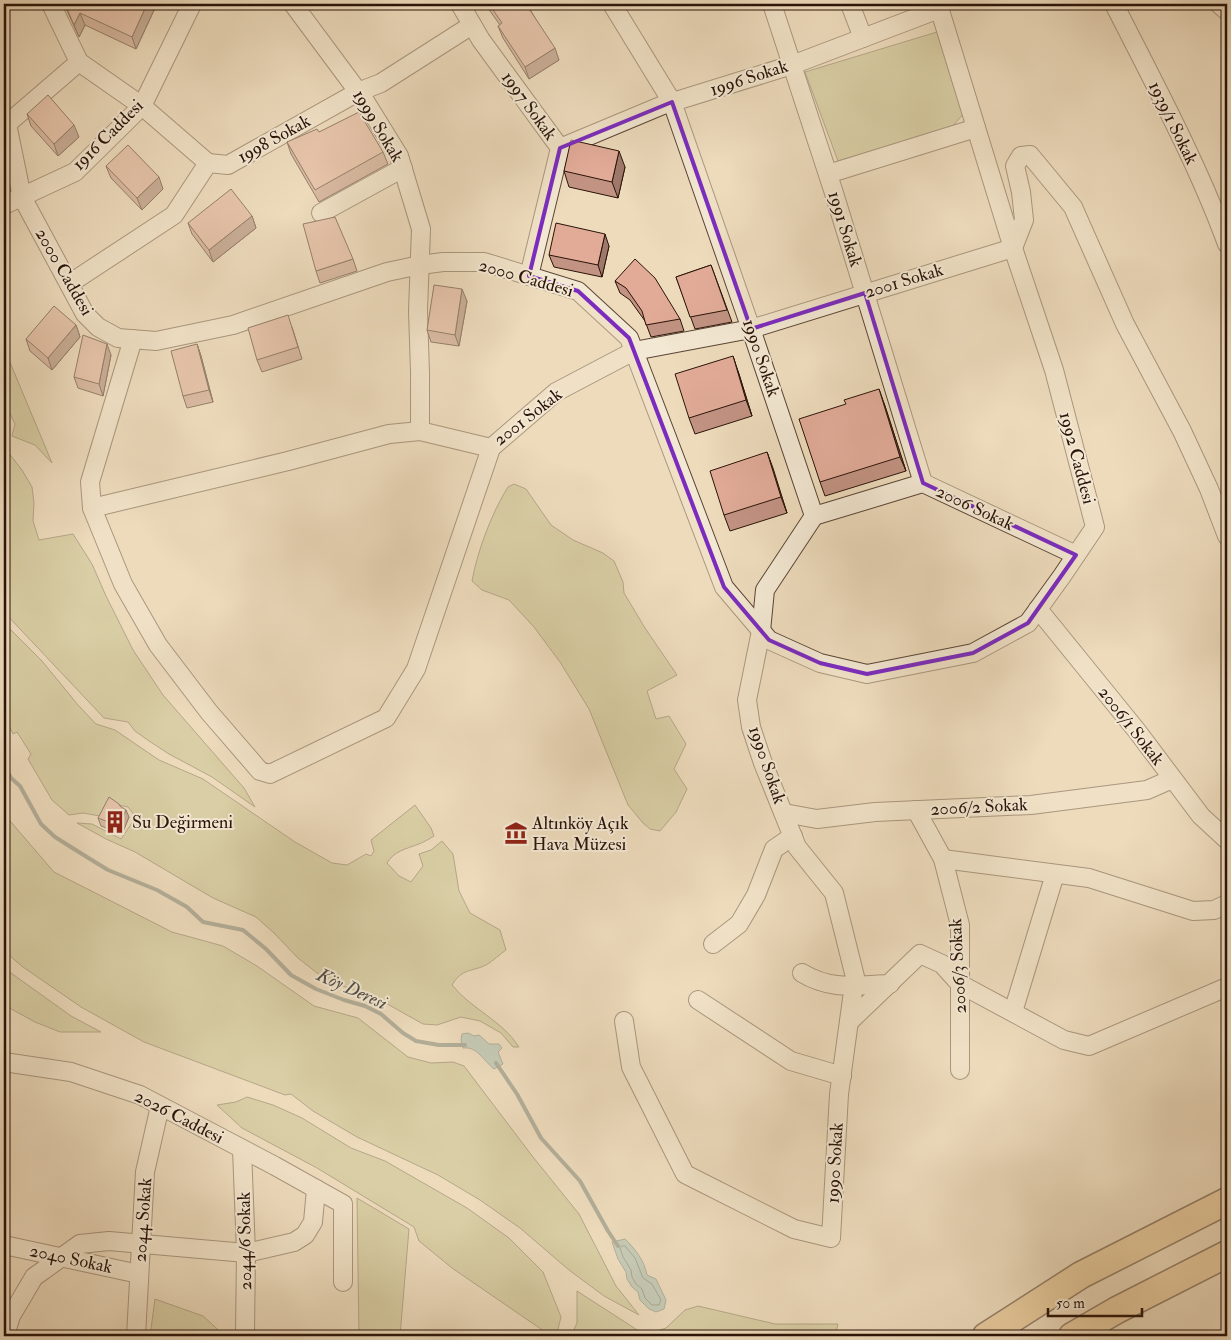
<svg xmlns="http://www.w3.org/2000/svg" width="1231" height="1340" font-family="'IM FELL Double Pica',serif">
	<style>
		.green { fill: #c0be8b; stroke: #75684a }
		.water { fill: #99bbb4; stroke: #6d786f }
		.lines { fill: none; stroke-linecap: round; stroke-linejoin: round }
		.shore { stroke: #62675e; stroke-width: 1 }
		.stream { stroke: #6d786f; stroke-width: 4 }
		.minor-casing { stroke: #5b4535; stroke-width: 20 }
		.highway-casing { stroke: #2a1308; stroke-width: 29 }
		.minor { stroke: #f3e8d3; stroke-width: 18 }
		.highway { stroke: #e6be7e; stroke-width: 26 }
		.wall { fill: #c29383; stroke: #2a1308 }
		.shaded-wall { fill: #9e786a; stroke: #2a1308 }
		.building { fill: #e1ab98; stroke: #2a1308 }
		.marked { fill: none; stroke: #7b2cbf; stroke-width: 4; stroke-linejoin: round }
		.labels { text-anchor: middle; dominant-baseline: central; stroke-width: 4; stroke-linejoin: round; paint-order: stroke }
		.street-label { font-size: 18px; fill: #2a1308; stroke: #f3e8d3 }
		.poi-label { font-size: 18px; fill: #2a1308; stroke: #f3e8d3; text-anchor: start }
		.water-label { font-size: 19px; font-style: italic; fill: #514e44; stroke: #f3e8d3 }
	</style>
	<rect width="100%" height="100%" fill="#eddbbc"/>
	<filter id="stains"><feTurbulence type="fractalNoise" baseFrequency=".004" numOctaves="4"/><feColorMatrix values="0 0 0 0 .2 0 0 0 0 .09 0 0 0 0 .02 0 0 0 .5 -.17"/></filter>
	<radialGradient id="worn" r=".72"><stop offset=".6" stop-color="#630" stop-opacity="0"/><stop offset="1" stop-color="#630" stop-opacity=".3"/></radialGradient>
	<!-- green -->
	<g class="green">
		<path d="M937,32L965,112L952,127L838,161L805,72Z"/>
		<path d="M4,348L52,463L35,445L12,436L15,424L4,401Z"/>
		<path d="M4,447L22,470L32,487L34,503L33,521L39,540L73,534L92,564L106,596L133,650L163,695L244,788L255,807L212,777L169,754L149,741L135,731L128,722L104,718L4,612Z"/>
		<path d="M514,484L526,489L551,525L573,540L603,553L614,561L623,582L624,593L645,628L677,675L647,691L656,719L669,716L686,744L674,769L687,789L676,812L660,831L650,829L643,823L628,805L589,709L560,662L534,627L509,600L482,590L472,581C477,552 492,512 508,487Z"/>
		<path d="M4,623L42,661L78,705L96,724L115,730L159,760L203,779L295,842L332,863L347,865L366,854L371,856L374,851L371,840L415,805L431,828L434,836C429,839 424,842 419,844C406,849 394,851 387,863L399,876L411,882L423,866L419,854L431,850L442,841L453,854L459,891L470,913L500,930L506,950C500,954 493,961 486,965C472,972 462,968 452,985C471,1009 502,1020 519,1047H513L501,1033L480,1021L461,1017L437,1025L423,1024L389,1005L362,993L326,980L298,958L274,933L256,917L213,898L135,852L106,839L77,823L92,824L121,839L136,817L128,807L110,803L100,816L83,813L69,815L52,800L28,759L31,754L17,732L13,734L4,715Z"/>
		<path d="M4,814L54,872L172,932L223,946L257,966L314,1006L358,1018L408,1057L431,1063L453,1062L464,1066L533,1157L579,1214L616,1286L639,1315L604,1296L569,1270L520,1228L480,1200L438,1175L357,1137L313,1111L291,1094L285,1095L144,1042L81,1007L23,967L4,951Z"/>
		<path d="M4,968L71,1016L101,1032H60L35,1022L4,1005Z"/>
		<path d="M247,1097L273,1105L302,1118L351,1148L385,1161L467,1208L509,1238L543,1272L561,1317L557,1333L551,1336L452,1268L419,1241L414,1227L317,1168L242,1128L217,1105L236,1102Z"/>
		<path d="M357,1198L409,1229L400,1336H359Z"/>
		<path d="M577,1291L645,1335L666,1328L685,1310L698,1306L775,1324H838L835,1336H571L577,1323Z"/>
		<path d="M155,1299L203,1316L225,1336H150Z"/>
	</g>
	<!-- water -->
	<g class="water">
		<path d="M468,1033L474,1036L479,1035L489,1044H499L502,1048L498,1052L503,1064L494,1069C484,1061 477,1046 463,1048L461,1040L462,1034Z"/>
		<path d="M625,1239C636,1250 644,1260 647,1275L656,1279L666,1300L664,1309L656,1312L649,1309L640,1300L638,1292L632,1287L627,1279L626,1272L618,1259L612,1242Z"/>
	</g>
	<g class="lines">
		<!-- shore -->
		<path class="shore" d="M622,1246H625L635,1258L643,1278L652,1284L661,1300L659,1305H652L645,1298L642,1289L636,1284L632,1277L631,1270L623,1257L620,1248Z"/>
		<!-- stream -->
		<g class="stream">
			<path d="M4,765L11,778L20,786L41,824L55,837L82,854L108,870L157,890L187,907L203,922L243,930L266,949L291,975L316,989L344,1000L365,1006L381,1014L403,1033L416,1041L439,1045H465"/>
			<path d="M496,1063L517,1094L541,1138L580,1181L608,1231L618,1246"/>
		</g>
		<defs>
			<g id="minor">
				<path d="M51,4L79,62L142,106L208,163"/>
				<path d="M293,4L365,101L399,156L421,229L418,311L420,373V431"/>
				<path d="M460,4L481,40L560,148L529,276"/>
				<path d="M612,4L672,102L751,329L814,516"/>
				<path d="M772,4L834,193L923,483"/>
				<path d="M850,4L863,38"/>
				<path d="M1114,4C1153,81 1197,162 1227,244"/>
				<path d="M1219,4L1227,11"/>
				<path d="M7,124L22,197L85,314L98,327L118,338L156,341L233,325L387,272L420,265L443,262H484L578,291L629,338L724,587L769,640L820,663L867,674L973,653L1028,623L1062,576L1095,527L1054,370L1013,248L938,4"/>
				<path d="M4,125L7,124L79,62"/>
				<path d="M560,148L663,105L792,65L939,9"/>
				<path d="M208,163L228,165L358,92L381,83L472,25"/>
				<path d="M828,174L976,128"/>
				<path d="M4,205L75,172L142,106L192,4"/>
				<path d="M321,213L403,168"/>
				<path d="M69,284L174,215L208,163"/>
				<path d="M133,339L90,482L92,508L123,584L158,645L209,712L260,771L270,774L386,718L416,669L491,448"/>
				<path d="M92,508L288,461L389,434L420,431L491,448L556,392L634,351L751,329L1013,248L1024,220L1021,192L1015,166L1021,156L1030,155L1073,207L1125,324L1182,431L1209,489L1227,536"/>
				<path d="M814,516L923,483L1076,555"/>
				<path d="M1038,609L1137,731L1201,816L1227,840"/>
				<path d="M916,810L943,859L960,925V1070"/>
				<path d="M784,813L817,819L875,812L1031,805L1147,790L1172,779"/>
				<path d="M943,859L1089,878L1193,911L1214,910L1227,904"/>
				<path d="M713,944L739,924L756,895L774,849L793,836"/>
				<path d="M802,973C832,991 856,985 890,984"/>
				<path d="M698,1000L791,1061L842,1076"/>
				<path d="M1013,1012L1055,874"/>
				<path d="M624,1021L631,1067L685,1174L794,1229L831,1238L839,1094L855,977L834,893L797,847L763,763L751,727L747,700L761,631L765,590L814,516"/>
				<path d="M849,1022L920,954L942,964L960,984L1064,1040L1089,1046L1227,987"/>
				<path d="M4,1062L71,1072L140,1095L275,1166L343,1204V1282"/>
				<path d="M242,1149L246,1253L245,1332"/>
				<path d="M4,1245L139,1274"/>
				<path d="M5,1336L11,1316L34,1277L80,1244L109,1241L246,1253L294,1242L305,1235L313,1222L316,1189"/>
				<path d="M136,1336L145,1172L160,1106"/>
			</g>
			<g id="highway">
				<path d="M986,1336L1081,1275L1227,1201"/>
				<path d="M1072,1336L1117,1310L1227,1254"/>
			</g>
		</defs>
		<!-- minor casing -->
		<use href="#minor" class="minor-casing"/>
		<!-- highway casing -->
		<use href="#highway" class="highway-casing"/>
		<!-- minor -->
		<use href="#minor" class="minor"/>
		<!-- highway -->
		<use href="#highway" class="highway"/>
	</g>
	<!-- wall -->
	<g class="wall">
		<path d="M64,4H160L158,9L155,8L136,49L85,25L79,37Z"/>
		<path d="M485,4H527L559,60L529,79L503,38L498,26L500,25Z"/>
		<path d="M27,114L79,137L58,156L31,126Z"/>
		<path d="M319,132L383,152L388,164L319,202L291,154L287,142Z"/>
		<path d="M106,166L163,189L142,210L111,178Z"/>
		<path d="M625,167L618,198L569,187L564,171Z"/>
		<path d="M252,216L256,228L213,262L192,234L188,223Z"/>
		<path d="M609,246L602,277L554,267L549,255Z"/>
		<path d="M353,259L357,271L320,283L316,271Z"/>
		<path d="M711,265L732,322L695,329L676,277Z"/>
		<path d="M615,281L680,319L684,331L651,337L645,321L630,300L620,293Z"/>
		<path d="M467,301L459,346L431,342L427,330Z"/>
		<path d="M76,325L80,337L52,370L30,351L26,339Z"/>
		<path d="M292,327L302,359L262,372L257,360Z"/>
		<path d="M197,344L201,356L213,402L187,408L183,396Z"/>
		<path d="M111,355L103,396L78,388L74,377Z"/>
		<path d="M738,371L752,416L695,434L689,418Z"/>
		<path d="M884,403L906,471L825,496L820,482Z"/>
		<path d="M767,452L787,513L730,531L724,515Z"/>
		<path d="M120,806L129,817L122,834L101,826L98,818Z"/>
	</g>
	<!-- shaded-wall -->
	<g class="shaded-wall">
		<path d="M147,4H154L155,8L136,49L132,37Z"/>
		<path d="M156,4H160L158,9Z"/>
		<path d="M80,13L85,25L79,37L74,25Z"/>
		<path d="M555,48L559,60L529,79L525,67Z"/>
		<path d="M74,125L79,137L58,156L54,144Z"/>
		<path d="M619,151L625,167L618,198L612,182Z"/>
		<path d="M159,177L163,189L142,210L137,198Z"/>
		<path d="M252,216L256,228L213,262L209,250Z"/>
		<path d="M605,234L609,246L602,277L598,265Z"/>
		<path d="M462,289L467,301L459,346L455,335Z"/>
		<path d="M76,325L80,337L52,370L48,358Z"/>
		<path d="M107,344L111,355L103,396L99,384Z"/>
		<path d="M197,344L201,356L213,402L209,390Z"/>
		<path d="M733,356L738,371L752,416L746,400Z"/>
		<path d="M879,389L884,403L906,471L900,457Z"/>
		<path d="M767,452L773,468L787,513L781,497Z"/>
		<path d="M126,810L129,817L122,834L119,826Z"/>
	</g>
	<!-- building -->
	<g class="building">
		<path d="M65,4H147L132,37L80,13L74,25Z"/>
		<path d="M489,4H526L555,48L525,67L498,26L502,23Z"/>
		<path d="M48,95L74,125L54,144L27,114Z"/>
		<path d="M359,112L383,152L315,190L287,142L317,129L319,132Z"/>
		<path d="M571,140L619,151L612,182L564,171Z"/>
		<path d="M128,145L159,177L137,198L106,166Z"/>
		<path d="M231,189L252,216L209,250L188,223Z"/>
		<path d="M335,217L353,259L316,271L303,224Z"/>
		<path d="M556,223L605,234L598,265L549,255Z"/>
		<path d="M635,259L655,278L680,319L646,325L642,311L626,288L615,281Z"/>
		<path d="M711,265L727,310L690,317L676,277Z"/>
		<path d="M434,285L462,289L455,335L427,330Z"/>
		<path d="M54,306L76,325L48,358L26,339Z"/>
		<path d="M288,315L298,347L257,360L248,328Z"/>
		<path d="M83,335L107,344L99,384L74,377Z"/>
		<path d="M197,344L209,390L183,396L171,351Z"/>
		<path d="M733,356L746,400L689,418L675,374Z"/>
		<path d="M879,389L900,457L820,482L799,419L846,404L844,400Z"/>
		<path d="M767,452L781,497L724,515L710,471Z"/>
		<path d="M109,797L119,804L120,806L126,810L119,826L98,818Z"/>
	</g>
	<!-- marked area -->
	<path d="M0 0H1231V1340H0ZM672,102L751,329L865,293L923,483L1076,555L1028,623L973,653L867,674L820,663L769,640L724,587L629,338L578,291L529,276L560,148Z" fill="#eddbbc" fill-opacity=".55" fill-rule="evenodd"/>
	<path class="marked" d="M672,102L751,329L865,293L923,483L1076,555L1028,623L973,653L867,674L820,663L769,640L724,587L629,338L578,291L529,276L560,148Z"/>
	<!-- icons -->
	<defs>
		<symbol id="building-bare" viewBox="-9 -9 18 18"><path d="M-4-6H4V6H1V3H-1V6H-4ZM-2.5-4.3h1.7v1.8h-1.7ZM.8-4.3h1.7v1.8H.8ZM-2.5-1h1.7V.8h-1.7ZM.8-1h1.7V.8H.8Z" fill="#8f2418" stroke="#f3e8d3" stroke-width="2.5" paint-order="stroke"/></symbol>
		<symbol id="museum-bare" viewBox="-9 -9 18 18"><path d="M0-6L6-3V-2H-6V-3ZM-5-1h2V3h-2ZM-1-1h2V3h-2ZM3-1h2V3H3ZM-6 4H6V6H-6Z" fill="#8f2418" stroke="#f3e8d3" stroke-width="2.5" paint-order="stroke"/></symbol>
	</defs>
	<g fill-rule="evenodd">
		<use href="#building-bare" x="99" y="806" width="32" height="32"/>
		<use href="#museum-bare" x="500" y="817" width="32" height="32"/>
	</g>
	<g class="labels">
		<!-- street labels -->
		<g class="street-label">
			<text transform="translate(749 78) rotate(-18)">1996 Sokak</text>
			<text transform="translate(529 106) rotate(54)">1997 Sokak</text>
			<text transform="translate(1173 123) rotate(64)">1939/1 Sokak</text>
			<text transform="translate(378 126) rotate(59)">1999 Sokak</text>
			<text transform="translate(108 135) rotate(-45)">1916 Caddesi</text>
			<text transform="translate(274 139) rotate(-29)">1998 Sokak</text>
			<text transform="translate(845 229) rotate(73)">1991 Sokak</text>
			<text transform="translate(64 272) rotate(60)">2000 Caddesi</text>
			<text transform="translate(526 278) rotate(16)">2000 Caddesi</text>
			<text transform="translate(904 281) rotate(-17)">2001 Sokak</text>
			<text transform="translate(761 358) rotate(71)">1990 Sokak</text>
			<text transform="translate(528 417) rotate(-38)">2001 Sokak</text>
			<text transform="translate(1077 458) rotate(75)">1992 Caddesi</text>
			<text transform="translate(975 508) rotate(25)">2006 Sokak</text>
			<text transform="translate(1131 726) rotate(52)">2006/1 Sokak</text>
			<text transform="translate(767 765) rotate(71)">1990 Sokak</text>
			<text transform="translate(979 807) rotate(-3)">2006/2 Sokak</text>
			<text transform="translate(958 966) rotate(-93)">2006/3 Sokak</text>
			<text transform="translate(179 1117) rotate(27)">2026 Caddesi</text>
			<text transform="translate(835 1163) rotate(-87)">1990 Sokak</text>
			<text transform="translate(143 1220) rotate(-86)">2044 Sokak</text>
			<text transform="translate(245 1241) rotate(-91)">2044/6 Sokak</text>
			<text transform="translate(71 1259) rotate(12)">2040 Sokak</text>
		</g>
		<!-- poi labels -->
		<g class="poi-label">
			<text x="132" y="822">Su Değirmeni</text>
			<text x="532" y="823">Altınköy Açık<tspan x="532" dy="21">Hava Müzesi</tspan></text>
		</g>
		<!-- water labels -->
		<g class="water-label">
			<text transform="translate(352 989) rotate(24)">Köy Deresi</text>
		</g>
	</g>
	<!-- margin -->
	<rect width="1231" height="1340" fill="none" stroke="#eddbbc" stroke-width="20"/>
	<rect x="5" y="5" width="1221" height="1330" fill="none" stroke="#2a1308" stroke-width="2.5"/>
	<rect x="10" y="10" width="1211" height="1320" fill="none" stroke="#2a1308"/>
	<!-- scale -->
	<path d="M1048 1308v8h94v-8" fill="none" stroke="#2a1308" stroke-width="2.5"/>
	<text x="1056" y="1308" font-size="15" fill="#2a1308" stroke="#f3e8d3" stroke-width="4" paint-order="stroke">50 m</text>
	<rect width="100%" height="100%" filter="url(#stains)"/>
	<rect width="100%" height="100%" fill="url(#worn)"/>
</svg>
